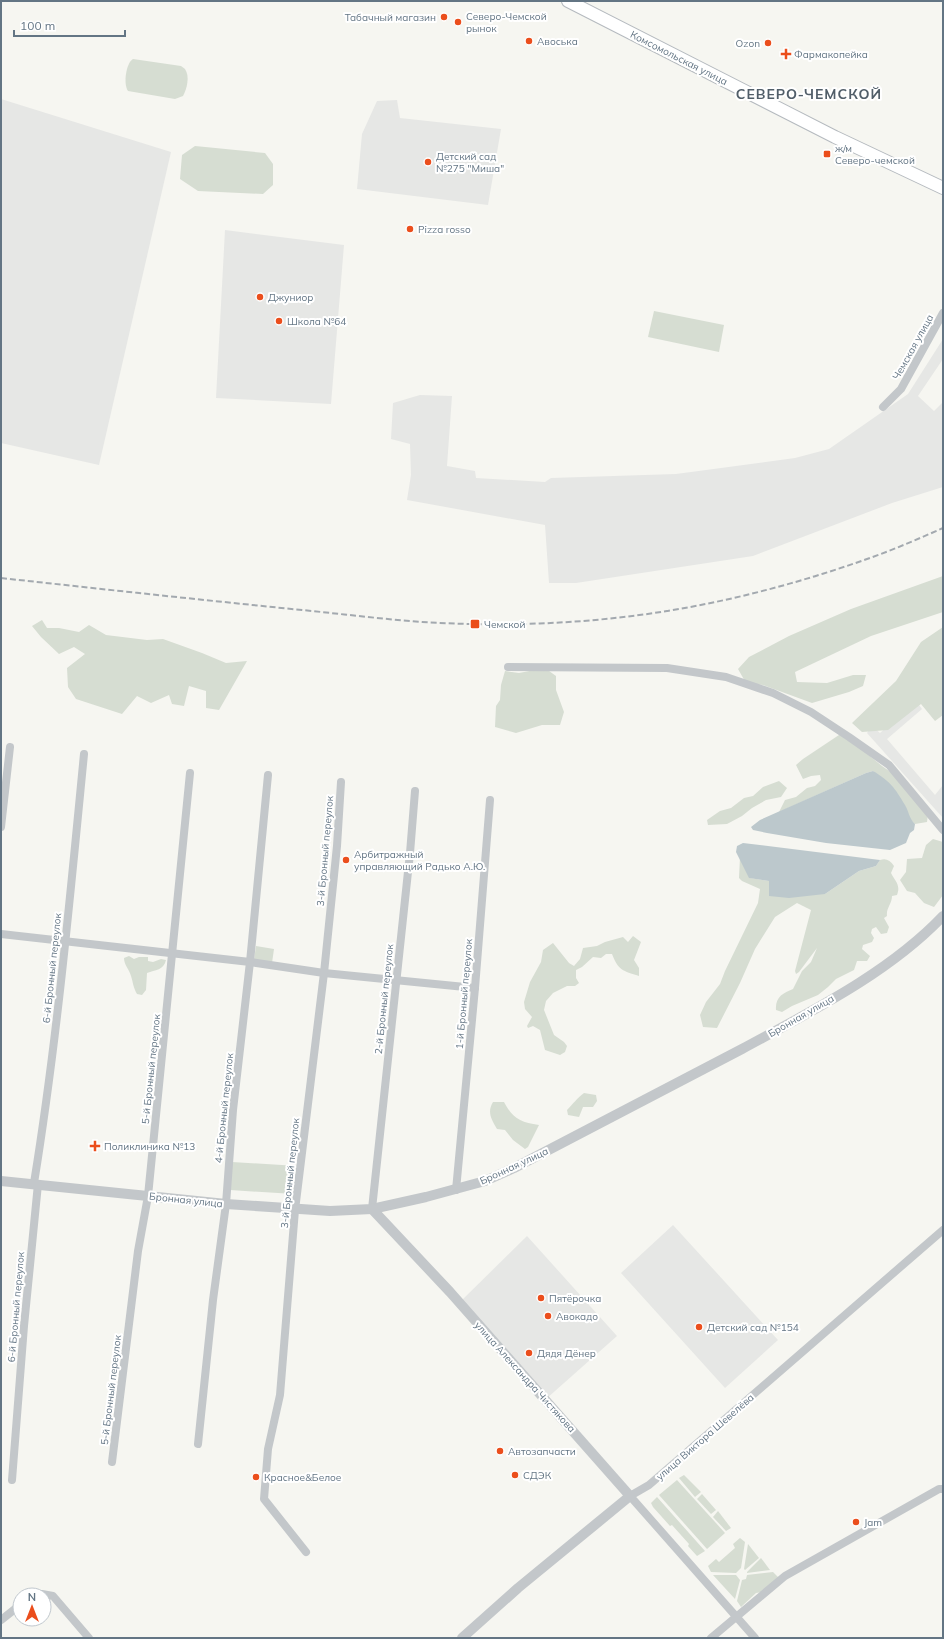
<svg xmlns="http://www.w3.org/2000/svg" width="944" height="1639" font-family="Mulish,sans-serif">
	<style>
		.built { fill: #e6e7e5 }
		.green { fill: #d6ddd2 }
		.water { fill: #bcc8cc }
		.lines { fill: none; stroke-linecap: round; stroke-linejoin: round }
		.secondary-casing { stroke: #b5babf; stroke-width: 14 }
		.minor { stroke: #c3c7ca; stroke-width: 8 }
		.tertiary { stroke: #c3c7ca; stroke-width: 10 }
		.secondary { stroke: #fff; stroke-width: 12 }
		.rail { stroke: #a3a9af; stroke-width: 2; stroke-dasharray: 6 3; stroke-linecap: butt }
		.poi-dot { fill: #eb4e1c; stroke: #fff; stroke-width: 1.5 }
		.labels { text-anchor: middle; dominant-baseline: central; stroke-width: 4; stroke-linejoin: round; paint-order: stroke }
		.poi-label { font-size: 10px; fill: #637584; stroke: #fff; text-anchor: start }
		.street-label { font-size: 10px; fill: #637584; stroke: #fff }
		.district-label { font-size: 14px; font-weight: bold; letter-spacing: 1px; fill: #515e69; stroke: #fff }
	</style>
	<rect width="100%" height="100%" fill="#f6f6f1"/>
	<!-- built -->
	<g class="built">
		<path d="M1,99L171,152L99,465L1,443Z"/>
		<path d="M397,100L400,118L501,129L488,205L357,189L362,134L377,101Z"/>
		<path d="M225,230L344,245L331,404L216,398Z"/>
		<path d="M943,339V359L918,396L934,411L943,402V487L892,503L753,556L576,583H549L545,525L407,500L411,475L410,444L391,439L393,403L420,395L452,396L447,466L475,471L476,478L545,482L551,478L676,474L795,458L829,449L908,394Z"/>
		<path d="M916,701L922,709L887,739L935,795L943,785V818L867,733L872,726L880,733Z"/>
		<path d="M673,1225L778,1340L725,1388L621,1273Z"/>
		<path d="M527,1236L617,1336L546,1399L459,1303Z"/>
	</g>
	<!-- green -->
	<g class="green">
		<path d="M133,59L181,66L185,69C190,76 187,89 183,96L175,99L128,91C123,84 126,63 133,59Z"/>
		<path d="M195,146L265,153L273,164V185L263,194L198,191L180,179L182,155Z"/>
		<path d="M654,311L724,325L719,352L648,337Z"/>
		<path d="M943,576V612L871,636L795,672L797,682L827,683L853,675H866L863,686L849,692L812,703L763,685L746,683L738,669L749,657L789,636L851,609Z"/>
		<path d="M42,620L47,628H59L79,632L89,625L106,635L147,640L163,639L202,653L226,663L247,661L219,710L206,708V691L189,686L184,706L172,704L169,695L151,703L137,696L122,714L76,699L68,687L67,668L85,654L74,647L59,654L41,637L32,626Z"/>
		<path d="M943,627V715L935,721L921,704L888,730L862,732L852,723L896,681L921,642Z"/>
		<path d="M545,668L556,676V690L564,712L560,725H542L516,733L495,727L496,706L500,700L501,685L505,671L519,673Z"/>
		<path d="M839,735H844L882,766L892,773L928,814L927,822L915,824L910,819L905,806L873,771L866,773L779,812L785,800L796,797L807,788L815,786L821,780L820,775L811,776L803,779L796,765L803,759Z"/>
		<path d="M779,781L787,788L781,797L766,800L752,808L742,816L727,824L708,825L707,820L720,811L731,808L744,798L753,796L763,787Z"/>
		<path d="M933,839L943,842V895L934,907L924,903L915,893L907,891L900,880L906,872L907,859L922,858L926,845Z"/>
		<path d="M740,857L750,878L769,881L825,894L859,871L876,866L880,860C886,858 890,860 894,866L891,873C895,881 901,885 897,895L892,896C892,904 886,908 887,916L884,918L889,927L887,933L881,934L876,927L872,929L871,933L874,938L872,942L863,945L862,949L870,956L867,961H857L854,970L836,979L828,987L818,995L792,1006L782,1012L776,1010C775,997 783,993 793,989L802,971L811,962L817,948L799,972L796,974L795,971L811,910L797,903L775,917L755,949L740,983L717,1028L703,1027L700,1015L706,1002L720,984L725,971L758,903L760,889L742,881L739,878Z"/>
		<path d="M633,936L641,942L634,960L639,968V976C623,971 618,970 612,954H606L601,958L593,957L582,967L576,970V978L579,983L575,986H567L553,993L546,1001L544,1010L554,1035L564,1042L567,1046L565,1052L560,1055L545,1050L540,1030L533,1026L528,1028L527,1026L532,1017L525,1009L524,1002L530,982L541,962L543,950L553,943L569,963L574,966L580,959L583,948L597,946L605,942L623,937L628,942Z"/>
		<path d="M256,946L274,949L272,963L254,960Z"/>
		<path d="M129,956L134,959L139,957H148V961L153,962L161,959L166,960C164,970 155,970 147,973L146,990L142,995L137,994C133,987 133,982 131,976C129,969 124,965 124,958Z"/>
		<path d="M584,1093L596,1095L597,1101L593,1107H583L579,1117L568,1115L567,1110C573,1104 577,1098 584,1093Z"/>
		<path d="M493,1102H504C513,1119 520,1122 539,1125L528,1147L525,1149L513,1140L505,1130L497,1129C491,1119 487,1112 493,1102Z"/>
		<path d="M232,1162L298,1166L294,1194L230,1190Z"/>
		<path d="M684,1475L701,1492L695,1497L679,1478Z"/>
		<path d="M677,1480L725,1533L707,1549L659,1495Z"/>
		<path d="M702,1494L716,1510L711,1514L697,1499Z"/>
		<path d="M657,1497L705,1551L697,1556L688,1546L689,1544L672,1525L670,1526L653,1507L651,1503Z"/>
		<path d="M718,1511L731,1528L726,1531L713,1517Z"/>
		<path d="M740,1538L745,1542L741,1568L736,1573L711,1572L708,1566L716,1559L719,1562L735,1548L733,1544Z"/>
		<path d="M748,1544L759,1558L745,1570L744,1569Z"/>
		<path d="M761,1558L770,1570L747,1573V1572Z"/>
		<path d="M773,1572L780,1579L762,1592L756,1593L741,1607L737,1601L742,1580L746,1579L747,1575Z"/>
		<path d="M713,1575H736L740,1580L735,1599Z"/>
	</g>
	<!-- water -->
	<g class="water">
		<path d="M873,771C890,781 895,788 905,805C909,812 909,818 915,824L914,830L910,833L906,843L890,850L826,843L767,833L753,830L751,827L760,820L866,773Z"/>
		<path d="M743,843L880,860L876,866L859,871L825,894L789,898L769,896V881L749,878L736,852L737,846Z"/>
	</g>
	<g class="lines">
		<defs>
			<path id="secondary" d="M568,1L835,137L943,188"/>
		</defs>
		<!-- secondary casing -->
		<use href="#secondary" class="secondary-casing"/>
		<!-- minor -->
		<g class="minor">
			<path d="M883,407L901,389L943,313"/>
			<path d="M508,667L667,668L726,677L773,693L811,712L849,737L889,765L943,830"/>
			<path d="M1,827L10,747"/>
			<path d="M1,934L250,962L324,973L475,988"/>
			<path d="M34,1183C57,1041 70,898 84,754"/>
			<path d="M456,1190L475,988L490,800"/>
			<path d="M372,1209L410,853L415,791"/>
			<path d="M198,1444L213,1300L226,1204L233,1110L250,962L268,775"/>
			<path d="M112,1462L138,1251L148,1196L190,773"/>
			<path d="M12,1480L24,1326L38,1184"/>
			<path d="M306,1552L264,1499L268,1449L280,1395L295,1210L324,973L337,846L341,782"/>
			<path d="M35,1595L42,1594L53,1596L89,1638"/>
			<path d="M1,1620L20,1605"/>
			<path d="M711,1638L785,1576L939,1489H943"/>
			<path d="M755,1638L630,1496L649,1485L943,1230"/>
		</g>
		<!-- tertiary -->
		<g class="tertiary">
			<path d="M1,1181L226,1204L330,1211L372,1209L426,1197L485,1181L514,1168C590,1128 666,1089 742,1049C810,1012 889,973 943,916"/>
			<path d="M372,1209L450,1292L630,1496L518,1588L462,1638"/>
		</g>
		<!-- secondary -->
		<use href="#secondary" class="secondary"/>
		<!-- rail -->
		<path class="rail" d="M1,578C101,589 202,600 302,610C342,614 382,619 422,622C503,627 587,624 667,611C735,600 802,582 867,559C893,550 918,539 943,528"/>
	</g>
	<!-- markers -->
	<g class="poi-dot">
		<circle cx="444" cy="17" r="4"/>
		<circle cx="458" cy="22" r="4"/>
		<circle cx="529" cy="41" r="4"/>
		<circle cx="768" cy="43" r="4"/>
		<path d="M784 48h4v4h4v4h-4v4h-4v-4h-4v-4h4z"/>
		<rect x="823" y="150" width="8" height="8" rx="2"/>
		<circle cx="428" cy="162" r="4"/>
		<circle cx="410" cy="229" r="4"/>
		<circle cx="260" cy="297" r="4"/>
		<circle cx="279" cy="321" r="4"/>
		<rect x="470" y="619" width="10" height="10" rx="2"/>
		<circle cx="346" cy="860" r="4"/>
		<path d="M93 1140h4v4h4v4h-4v4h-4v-4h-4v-4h4z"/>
		<circle cx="541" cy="1298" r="4"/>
		<circle cx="548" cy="1316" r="4"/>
		<circle cx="699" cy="1327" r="4"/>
		<circle cx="529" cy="1353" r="4"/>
		<circle cx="500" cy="1451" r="4"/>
		<circle cx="515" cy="1475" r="4"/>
		<circle cx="256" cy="1477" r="4"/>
		<circle cx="856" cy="1522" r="4"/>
	</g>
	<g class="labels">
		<!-- poi labels -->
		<g class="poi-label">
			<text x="466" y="16">Северо-Чемской<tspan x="466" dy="12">рынок</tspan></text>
			<text x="436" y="17" text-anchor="end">Табачный магазин</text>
			<text x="537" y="41">Авоська</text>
			<text x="760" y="43" text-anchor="end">Ozon</text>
			<text x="794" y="54">Фармакопейка</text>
			<text x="835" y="148">ж/м<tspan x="835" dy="12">Северо-чемской</tspan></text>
			<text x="436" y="156">Детский сад<tspan x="436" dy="12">№275 "Миша"</tspan></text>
			<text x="418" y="229">Pizza rosso</text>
			<text x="268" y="297">Джуниор</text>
			<text x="287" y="321">Школа №64</text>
			<text x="484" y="624">Чемской</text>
			<text x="354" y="854">Арбитражный<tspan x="354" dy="12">управляющий Радько А.Ю.</tspan></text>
			<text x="104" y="1146">Поликлиника №13</text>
			<text x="549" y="1298">Пятёрочка</text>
			<text x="556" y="1316">Авокадо</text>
			<text x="707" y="1327">Детский сад №154</text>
			<text x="537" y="1353">Дядя Дёнер</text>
			<text x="508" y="1451">Автозапчасти</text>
			<text x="523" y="1475">СДЭК</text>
			<text x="264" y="1477">Красное&amp;Белое</text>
			<text x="864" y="1522">Jam</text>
		</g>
		<!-- street labels -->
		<g class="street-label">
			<text transform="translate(679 58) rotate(27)">Комсомольская улица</text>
			<text transform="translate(913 347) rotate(-61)">Чемская улица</text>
			<text transform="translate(325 851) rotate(-85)">3-й Бронный переулок</text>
			<text transform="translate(52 968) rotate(-84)">6-й Бронный переулок</text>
			<text transform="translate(464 994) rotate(-85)">1-й Бронный переулок</text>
			<text transform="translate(384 999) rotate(-84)">2-й Бронный переулок</text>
			<text transform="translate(801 1016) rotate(-30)">Бронная улица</text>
			<text transform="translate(151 1069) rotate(-84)">5-й Бронный переулок</text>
			<text transform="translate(224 1108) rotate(-84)">4-й Бронный переулок</text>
			<text transform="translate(514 1166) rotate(-25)">Бронная улица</text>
			<text transform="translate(290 1173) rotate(-84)">3-й Бронный переулок</text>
			<text transform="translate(186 1200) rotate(6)">Бронная улица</text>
			<text transform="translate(16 1307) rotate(-85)">6-й Бронный переулок</text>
			<text transform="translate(525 1377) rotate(48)">улица Александра Чистякова</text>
			<text transform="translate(111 1390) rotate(-83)">5-й Бронный переулок</text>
			<text transform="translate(705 1437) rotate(-41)">улица Виктора Шевелёва</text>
		</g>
		<!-- district labels -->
		<g class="district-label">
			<text x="809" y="94">СЕВЕРО-ЧЕМСКОЙ</text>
		</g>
	</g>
	<!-- border -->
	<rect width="944" height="1639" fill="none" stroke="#637584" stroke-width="4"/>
	<!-- north arrow -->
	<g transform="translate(32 1607)"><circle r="19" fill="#ffffff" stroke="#c1c8ce"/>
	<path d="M0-3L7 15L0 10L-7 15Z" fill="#eb4e1c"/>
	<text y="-6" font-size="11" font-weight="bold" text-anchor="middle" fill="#637584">N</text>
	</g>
	<!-- scale -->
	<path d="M14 30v6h111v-6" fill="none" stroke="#637584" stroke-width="2"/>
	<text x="20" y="30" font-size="12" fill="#637584" stroke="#ffffff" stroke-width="3" paint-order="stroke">100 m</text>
</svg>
